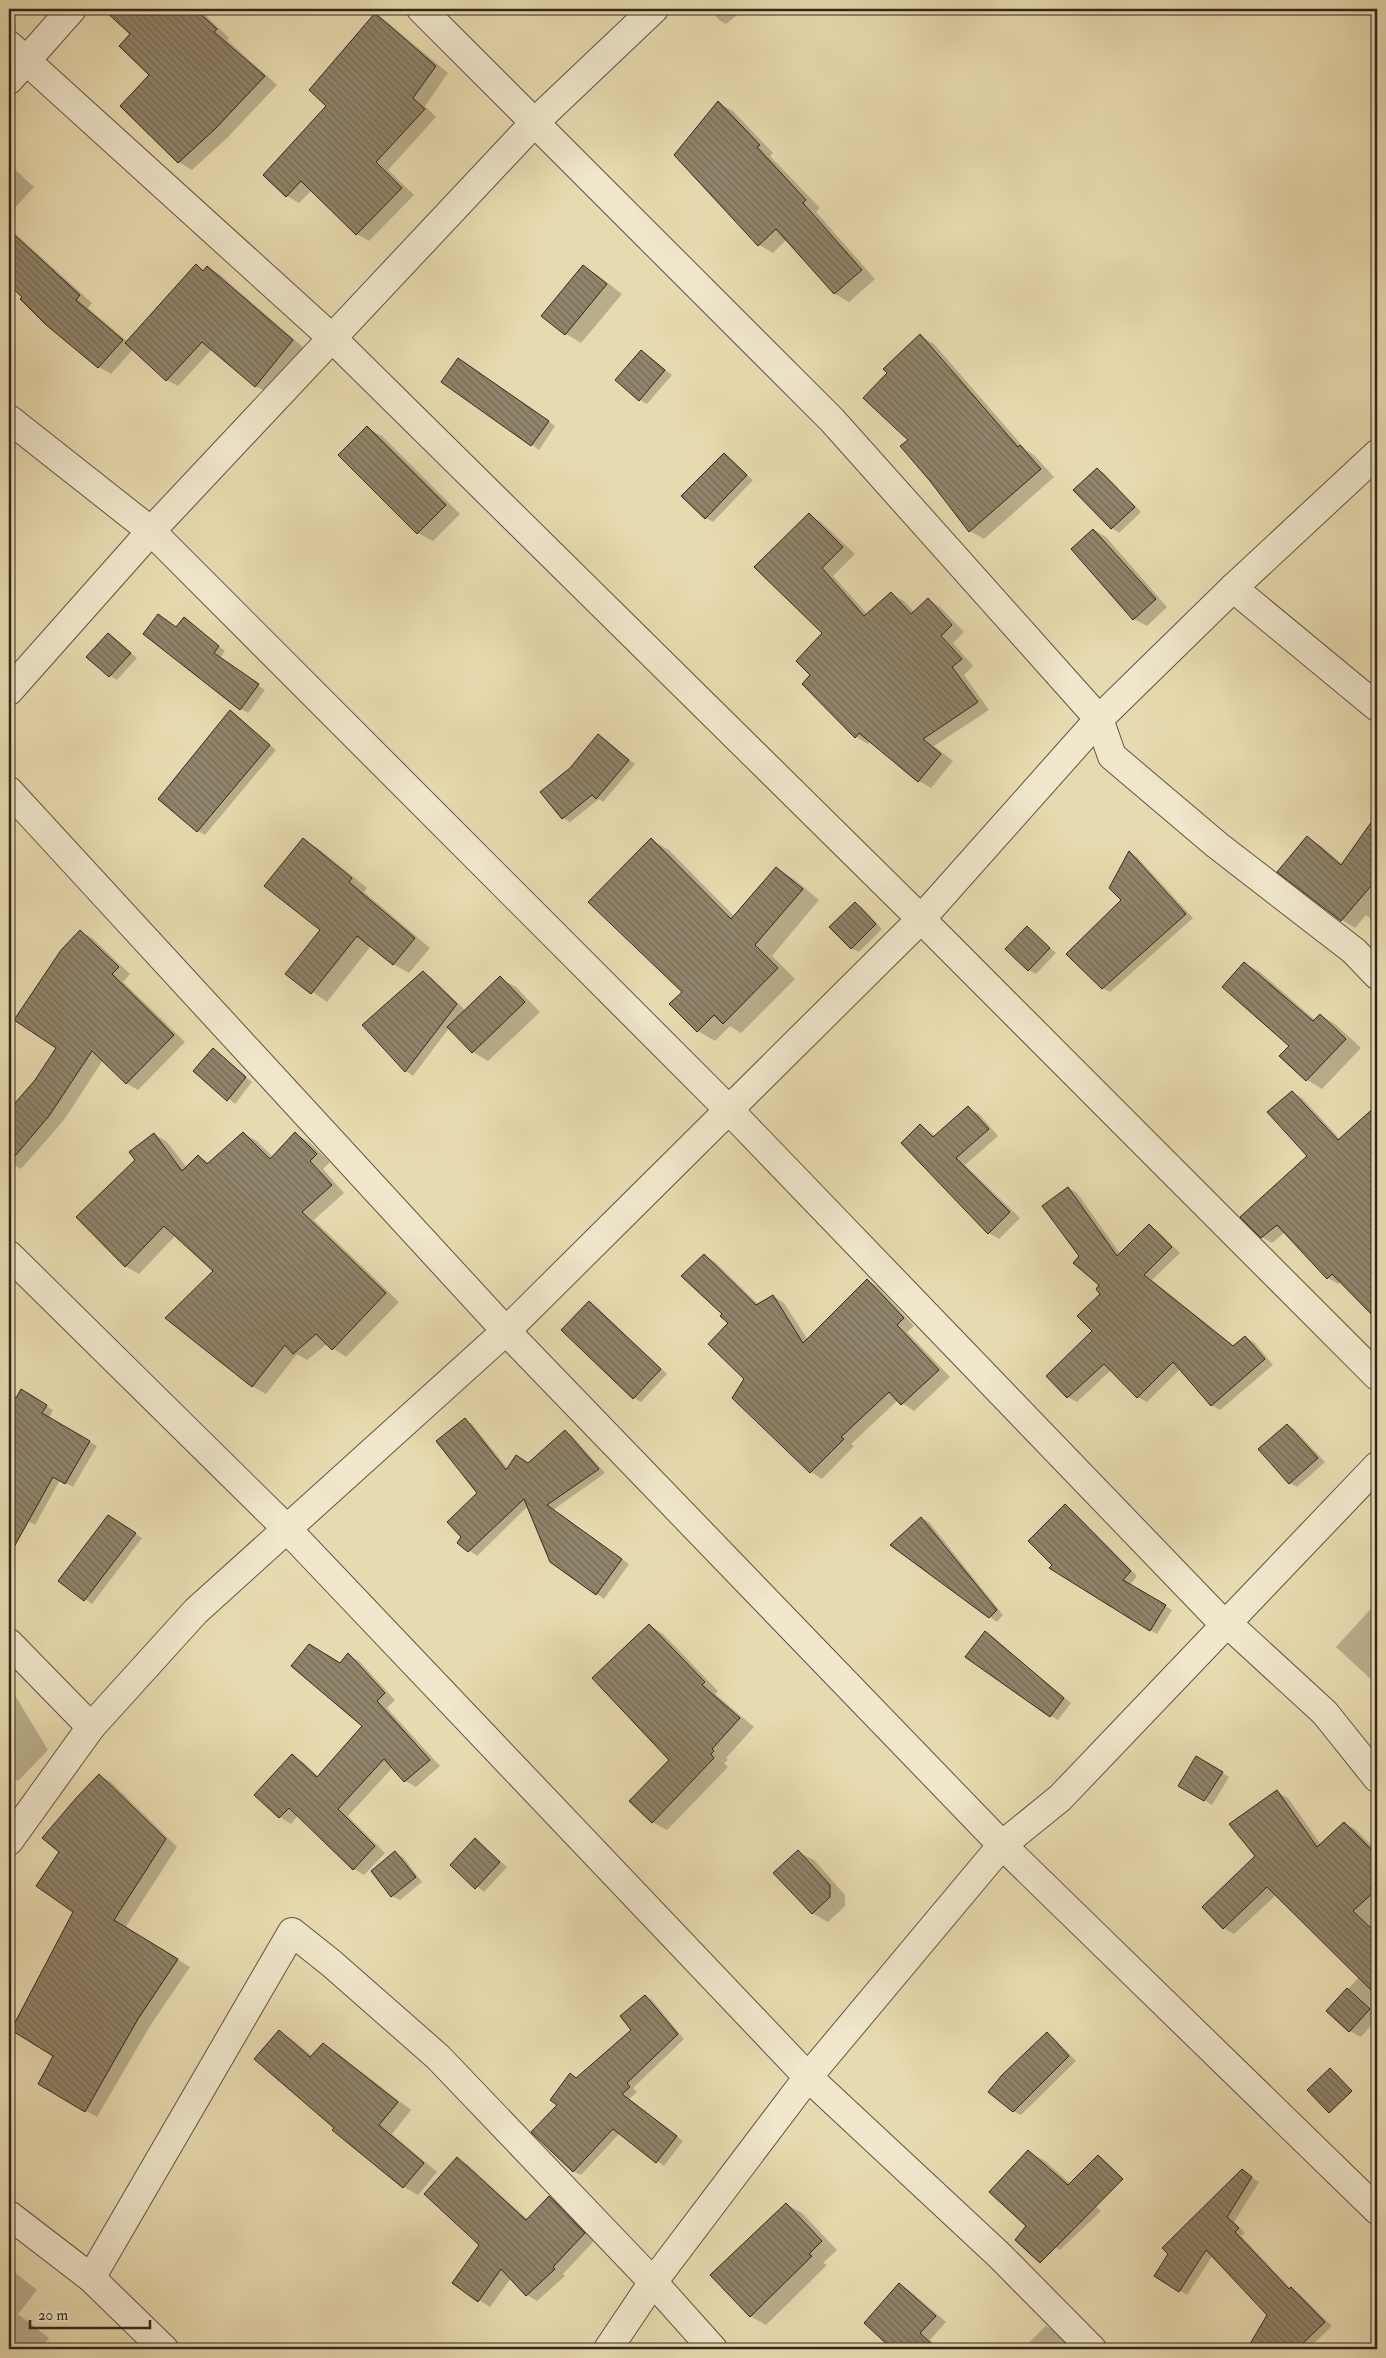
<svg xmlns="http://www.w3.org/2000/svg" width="1386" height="2358" font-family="'IM FELL Double Pica',serif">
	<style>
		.shadow { fill: #0003 }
		.building { fill: url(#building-back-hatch); stroke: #31271e }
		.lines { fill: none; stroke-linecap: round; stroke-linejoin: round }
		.street-casing { stroke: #5f5442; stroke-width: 30 }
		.street { stroke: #f0e7cc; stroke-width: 28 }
	</style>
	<defs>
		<pattern id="building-back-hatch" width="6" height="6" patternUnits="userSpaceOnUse" patternTransform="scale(1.25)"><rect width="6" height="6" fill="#90846a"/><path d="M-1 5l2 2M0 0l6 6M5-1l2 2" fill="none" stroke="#766c57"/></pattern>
	</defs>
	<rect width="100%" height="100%" fill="#e8dab0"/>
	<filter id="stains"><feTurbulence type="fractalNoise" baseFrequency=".004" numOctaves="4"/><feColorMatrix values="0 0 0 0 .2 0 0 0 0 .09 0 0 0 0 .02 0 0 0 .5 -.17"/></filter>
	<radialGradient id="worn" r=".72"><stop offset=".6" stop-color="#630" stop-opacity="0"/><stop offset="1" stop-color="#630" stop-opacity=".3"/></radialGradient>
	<!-- shadow -->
	<g class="shadow">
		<path d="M133,9H199L229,38L227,40L277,85L228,137L192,170L179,162L122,106L151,74L132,34L120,23Z"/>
		<path d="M710,9H745L726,24L719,20Z"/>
		<path d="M375,15L387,22L448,73L425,106L436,117L388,170L414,195L369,241L357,234L312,190L299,203L287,196L328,106Z"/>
		<path d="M718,103L733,111L773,153L770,156L820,208L816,212L875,279L849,302L835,294L787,239L773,253L759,245Z"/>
		<path d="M9,164L34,187L9,214Z"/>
		<path d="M9,228L92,303L88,308L128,342L196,266L205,271L207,267L219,274L304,348L267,392L255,386L212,349L178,386L167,380L133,349L111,374L99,367L46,323L9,283Z"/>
		<path d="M584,267L599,276L622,294L581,343L566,334L543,316Z"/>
		<path d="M920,336L934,344L1026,450L1034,455L1054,477L984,539L970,531L931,480L910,440L889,373Z"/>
		<path d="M642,352L672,375L647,404L640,400Z"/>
		<path d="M465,364L555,426L539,450L443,381Z"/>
		<path d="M367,428L382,436L460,514L433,541L418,533Z"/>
		<path d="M724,455L753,480L713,522L706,518Z"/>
		<path d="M1097,469L1104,473L1141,512L1119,533L1112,528L1075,490Z"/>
		<path d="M809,515L821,522L855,554L833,576L868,615L891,594L904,601L914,612L928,599L940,607L964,632L953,643L973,666L964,675L989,710L934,746L953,761L931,788L919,781L871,741L868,744L856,737L812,675L824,633Z"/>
		<path d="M1094,530L1106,537L1167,607L1147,626L1134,619L1072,549Z"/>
		<path d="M184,619L225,651L220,658L265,690L248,713L241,709L166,620L177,628Z"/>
		<path d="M108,634L137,658L117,680L110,676Z"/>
		<path d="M230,712L276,750L205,835L198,831Z"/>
		<path d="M599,736L635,764L603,802L599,799L570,822L563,818L571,769Z"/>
		<path d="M1377,816V925L1366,915L1355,928L1342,920L1279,872L1307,838L1320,845L1343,865Z"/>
		<path d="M303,840L319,849L367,888L364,892L430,948L409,973L393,964L371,946L327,1002L287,974L321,930Z"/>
		<path d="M651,840L669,850L735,917L776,869L794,879L819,900L772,956L795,979L741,1033L730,1026L715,1041L698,1031L683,992Z"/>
		<path d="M1130,853L1137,857L1193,918L1110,992L1103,988L1123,900Z"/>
		<path d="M855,903L862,907L882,929L859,952L851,948Z"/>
		<path d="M1027,928L1056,953L1036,974L1029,970Z"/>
		<path d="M80,931L92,938L130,974L123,982L185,1042L138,1090L126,1083L103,1060L64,1120L21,1169L9,1162V1112L36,1081L58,1047Z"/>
		<path d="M1244,963L1260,972L1315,1020L1320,1015L1335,1024L1361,1048L1322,1089L1307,1080L1281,1056L1291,1046Z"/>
		<path d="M423,972L431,977L466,1011L500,978L516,987L540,1012L488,1061L473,1052L449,1028L413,1076L406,1071L364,1025Z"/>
		<path d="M214,1050L252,1082L235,1104L195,1071Z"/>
		<path d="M1292,1092L1302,1098L1340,1139L1377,1107V1167L1371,1173L1377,1181V1310L1375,1312L1341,1281L1338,1284L1328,1278L1285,1232L1272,1243L1262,1237L1309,1156Z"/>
		<path d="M968,1108L979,1114L998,1136L965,1165L1020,1218L999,1239L989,1233L920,1125L936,1136Z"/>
		<path d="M243,1133L257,1141L273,1157L296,1134L309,1142L330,1162L323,1169L344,1193L314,1220L399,1302L346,1357L327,1344L307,1360L297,1354L266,1394L252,1386L215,1271L176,1235L139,1274L125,1266L137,1160L154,1134L167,1142L187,1168L198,1156L210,1163Z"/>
		<path d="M1068,1188L1077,1193L1121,1255L1149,1226L1158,1231L1180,1253L1152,1280L1234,1346L1245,1337L1254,1342L1273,1365L1220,1410L1211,1405L1180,1369L1147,1402L1138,1397L1111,1370L1077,1402L1068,1397L1094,1331L1102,1294L1101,1285L1081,1256Z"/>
		<path d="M704,1255L715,1262L759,1305L773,1296L784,1303L808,1340L867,1280L878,1287L914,1326L907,1332L950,1377L914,1411L898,1400L851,1444L854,1446L822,1479L811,1472L734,1398L745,1379L730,1323L723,1314Z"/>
		<path d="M589,1303L596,1307L667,1374L641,1402L634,1398Z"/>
		<path d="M21,1390L53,1410L49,1418L97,1446L73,1487L60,1480L35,1525L9,1510V1412Z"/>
		<path d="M465,1420L472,1424L508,1469L528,1464L565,1431L572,1436L605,1473L553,1510L629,1564L604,1599L551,1562L528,1506L477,1556L459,1543L479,1493Z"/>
		<path d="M1287,1425L1294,1429L1325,1462L1297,1487L1290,1483Z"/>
		<path d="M1065,1505L1072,1510L1137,1576L1130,1585L1172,1610L1157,1634L1051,1568L1054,1565Z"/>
		<path d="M921,1518L929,1522L1003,1615L997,1622L892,1545Z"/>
		<path d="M115,1521L142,1538L92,1604L60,1581Z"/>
		<path d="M1377,1602V1685L1336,1647Z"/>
		<path d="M649,1625L663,1634L718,1691L715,1694L754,1727L726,1758L728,1760L724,1763L728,1767L667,1830L652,1822L671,1760Z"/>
		<path d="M985,1632L1071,1703L1058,1720L1051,1716Z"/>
		<path d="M348,1655L359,1661L395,1700L387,1708L440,1766L416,1787L405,1781L393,1767L348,1816L385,1853L364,1875L354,1869L298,1815L291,1824L280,1817L256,1795L292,1756L303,1762L319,1777L364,1725L340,1665Z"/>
		<path d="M9,1690L13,1692L48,1750L18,1781L9,1775Z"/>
		<path d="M1197,1757L1229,1777L1212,1805L1180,1785Z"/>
		<path d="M99,1776L111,1782L177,1847L125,1928L190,1967L150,2026L97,2117L39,2084L55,2055L75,1911L61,1852Z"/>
		<path d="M1277,1792L1288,1798L1321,1845L1344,1823L1355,1829L1374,1848L1377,1845V2019L1361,2037L1350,2031L1328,2011L1360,1976L1277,1894L1234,1934L1224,1928L1257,1856Z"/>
		<path d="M476,1840L507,1867L484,1892L452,1865Z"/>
		<path d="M798,1852L814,1860L845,1895V1906L828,1922L812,1913Z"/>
		<path d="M395,1853L403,1857L422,1882L400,1900L392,1896Z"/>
		<path d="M645,1996L652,2000L684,2039L633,2088L637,2092L629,2099L683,2141L664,2166L620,2133L581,2175L573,2171L559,2105L570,2074L577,2079L633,2030Z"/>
		<path d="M279,2032L293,2040L313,2057L324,2045L337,2053L411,2110L392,2134L437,2172L418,2195L404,2187L334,2129L335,2128Z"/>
		<path d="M1047,2034L1054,2038L1076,2061L1021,2115L1013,2111Z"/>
		<path d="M1028,2152L1044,2160L1101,2211L1060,2250L1045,2241Z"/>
		<path d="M457,2159L468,2165L528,2220L549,2197L560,2203L595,2240L563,2274L565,2276L537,2301L527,2295L511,2278L490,2307L454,2283L481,2245Z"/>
		<path d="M1242,2171L1259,2182L1234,2222L1245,2233L1241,2236L1291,2289L1298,2293L1332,2326L1308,2349H1248L1268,2315L1213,2255L1187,2295L1156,2276Z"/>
		<path d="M786,2204L802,2213L837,2250L823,2263L827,2265L766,2325L750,2316Z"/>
		<path d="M9,2268L37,2290L18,2314L49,2338L40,2349H9Z"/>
		<path d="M900,2285L910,2291L946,2322L930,2340L940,2349H894L865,2323Z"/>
		<path d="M1046,2326L1056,2332L1073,2349H1022Z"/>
	</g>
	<!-- building -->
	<g class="building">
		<path d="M103,9H195L217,29L214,32L265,76L215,129L178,163L120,106L149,75L119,46L130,34Z"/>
		<path d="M375,13L436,66L413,98L425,109L376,162L402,188L356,235L301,181L286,197L263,175L326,106L309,90Z"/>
		<path d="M718,101L760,145L757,147L806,200L803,203L862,270L834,294L776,229L758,246L674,155Z"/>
		<path d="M9,230L80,295L76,300L123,340L98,368L45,324L20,299L22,297L9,285Z"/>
		<path d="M196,264L203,271L207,266L293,340L255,387L202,342L166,381L125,343Z"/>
		<path d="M583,265L607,284L565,335L541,316Z"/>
		<path d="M920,334L1018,447L1020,445L1041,469L969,532L930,481L900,446L908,440L863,398L887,373L883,369Z"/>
		<path d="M641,350L665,370L639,401L615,380Z"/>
		<path d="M458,358L549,421L531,446L441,382Z"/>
		<path d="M367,426L446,505L417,534L338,455Z"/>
		<path d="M724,453L747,475L705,519L681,496Z"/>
		<path d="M1097,468L1135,507L1111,529L1073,490Z"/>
		<path d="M809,513L843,547L822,568L864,616L891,592L911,614L928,598L952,625L941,636L962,659L952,667L978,702L923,739L941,754L918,782L859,733L855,738L802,684L810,675L796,661L822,633L754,567Z"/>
		<path d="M1093,529L1156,599L1133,620L1071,549Z"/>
		<path d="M158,614L176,627L184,617L219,646L214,653L259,684L240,710L143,634Z"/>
		<path d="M108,633L131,653L109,677L86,657Z"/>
		<path d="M230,710L270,745L197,832L158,799Z"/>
		<path d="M598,734L629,760L596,799L592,795L562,819L540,792L570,768Z"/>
		<path d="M1377,814V879L1341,921L1277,872L1307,836L1341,865Z"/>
		<path d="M303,838L352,878L349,882L415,938L393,965L357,936L311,994L285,974L320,930L264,886Z"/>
		<path d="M651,838L731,919L776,867L803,889L755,945L778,968L723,1024L714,1015L697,1032L669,1004L682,992L588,902Z"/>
		<path d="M1129,851L1186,914L1102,989L1066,954L1121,900L1109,888Z"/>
		<path d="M855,902L876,924L851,949L829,927Z"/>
		<path d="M1027,926L1050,948L1028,971L1005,949Z"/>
		<path d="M80,930L119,967L112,974L174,1035L126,1084L92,1051L49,1116L9,1163V1110L35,1080L56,1048L14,1020L61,950Z"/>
		<path d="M1244,962L1313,1021L1320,1014L1346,1039L1306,1081L1279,1056L1289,1046L1222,987Z"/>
		<path d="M423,971L457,1004L405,1072L362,1025Z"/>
		<path d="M500,976L525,1002L472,1053L447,1027Z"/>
		<path d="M213,1048L246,1077L227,1101L193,1071Z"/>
		<path d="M1292,1091L1338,1140L1377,1105V1320L1332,1274L1327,1279L1277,1225L1261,1238L1240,1217L1307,1156L1267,1112Z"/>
		<path d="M968,1106L989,1129L956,1158L1010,1212L988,1234L901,1143L920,1124L933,1137Z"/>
		<path d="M243,1132L270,1159L295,1132L317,1154L310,1161L332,1185L302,1212L386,1293L332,1350L316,1334L293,1354L285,1345L252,1387L165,1318L213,1271L164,1226L125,1267L76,1217L135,1160L129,1152L154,1133L182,1171L198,1155L207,1164Z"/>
		<path d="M1068,1187L1117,1256L1149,1224L1172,1247L1144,1275L1233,1346L1245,1336L1265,1359L1211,1406L1173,1362L1137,1398L1104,1364L1067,1398L1046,1376L1092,1331L1077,1316L1100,1294L1096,1289L1099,1285L1073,1263L1079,1256L1042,1206Z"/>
		<path d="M704,1254L756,1305L773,1295L803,1343L867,1279L904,1318L897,1325L939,1370L901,1405L889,1392L841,1437L844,1439L810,1473L732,1398L744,1379L708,1344L728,1323L720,1316L722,1314L681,1276Z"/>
		<path d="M589,1301L661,1369L633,1399L561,1330Z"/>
		<path d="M21,1389L47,1405L42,1413L90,1441L65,1484L53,1477L9,1556V1394L16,1398Z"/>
		<path d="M465,1418L506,1470L516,1455L528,1463L565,1430L599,1469L547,1505L622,1559L596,1595L550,1562L524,1499L468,1552L457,1543L461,1537L447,1522L477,1493L436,1441Z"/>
		<path d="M1287,1424L1318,1458L1289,1484L1258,1449Z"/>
		<path d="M1065,1504L1131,1571L1123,1580L1166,1605L1150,1631L1049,1568L1052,1565L1028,1541Z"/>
		<path d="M108,1515L136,1533L84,1601L58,1581Z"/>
		<path d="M921,1517L997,1610L989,1618L890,1545Z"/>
		<path d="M649,1624L705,1682L702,1685L740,1718L712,1749L714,1751L711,1754L714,1758L652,1823L629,1801L669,1760L592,1678Z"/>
		<path d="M985,1631L1064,1698L1050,1717L965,1657Z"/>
		<path d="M309,1644L340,1663L348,1653L385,1693L377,1701L430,1760L404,1782L384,1759L338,1809L375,1846L353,1870L289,1808L279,1818L254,1795L292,1754L317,1777L362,1726L291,1666Z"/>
		<path d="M1196,1756L1223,1772L1204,1801L1178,1786Z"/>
		<path d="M99,1774L166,1839L114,1920L178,1959L138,2019L85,2112L38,2084L53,2056L11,2030L73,1912L36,1886L59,1852L42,1838L77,1797Z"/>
		<path d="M1277,1790L1317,1847L1344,1822L1377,1855V1889L1353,1911L1377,1934V1996L1267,1887L1223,1929L1202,1907L1255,1856L1229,1824Z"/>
		<path d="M475,1838L500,1862L475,1889L450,1865Z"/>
		<path d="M798,1850L830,1885V1897L812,1914L773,1873Z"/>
		<path d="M395,1851L416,1877L391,1897L371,1871Z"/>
		<path d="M1347,1988L1370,2009L1349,2032L1326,2011Z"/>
		<path d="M645,1995L678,2034L627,2083L630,2087L622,2094L677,2136L656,2163L613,2129L573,2172L531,2132L557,2105L550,2100L570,2073L576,2078L631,2030L620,2016Z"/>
		<path d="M279,2030L310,2057L323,2043L398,2102L379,2125L424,2163L403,2188L332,2130L334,2128L254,2059Z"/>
		<path d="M1047,2032L1069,2056L1013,2112L988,2092L1002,2075Z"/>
		<path d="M1330,2068L1352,2091L1329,2113L1307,2090Z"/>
		<path d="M1028,2150L1068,2185L1098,2155L1123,2179L1040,2263L1015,2240L1026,2226L989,2192Z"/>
		<path d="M457,2157L526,2220L549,2196L585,2233L553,2267L555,2269L526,2296L501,2269L478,2302L452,2283L479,2245L424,2194Z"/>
		<path d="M1242,2169L1252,2177L1227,2217L1239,2228L1235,2232L1289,2289L1291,2287L1325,2322L1297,2349H1247L1267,2315L1206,2250L1179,2292L1154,2276L1168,2254L1162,2248Z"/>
		<path d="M786,2203L822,2241L809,2254L812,2256L750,2317L710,2275Z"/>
		<path d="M899,2283L936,2316L920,2333L937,2349H892L864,2323Z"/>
	</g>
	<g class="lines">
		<defs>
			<g id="street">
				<path d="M421,9L832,420L1099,719L1112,756L1217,845L1354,951L1377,975"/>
				<path d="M9,45L332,338L921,919L1377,1376"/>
				<path d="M9,80L72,9"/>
				<path d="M9,419L151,531L729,1110L1222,1622L1227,1623L1325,1713L1377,1778"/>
				<path d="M1233,588L1377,707"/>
				<path d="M9,691L151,531L535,122L654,9"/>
				<path d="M9,791L506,1331L1002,1845L1377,2210"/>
				<path d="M9,1255L287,1529L808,2077L999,2255L1092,2349"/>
				<path d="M9,1643L91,1727"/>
				<path d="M9,1841L91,1727L196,1611L506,1331L921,919L1099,719L1233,588L1377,454"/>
				<path d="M9,2215L91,2278L164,2349"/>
				<path d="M91,2278L292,1932L331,1963L438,2057L653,2282L713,2349"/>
				<path d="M608,2349L653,2282L808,2077L1002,1845L1060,1798L1377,1466"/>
			</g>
		</defs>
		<!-- street casing -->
		<use href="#street" class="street-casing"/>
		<!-- street -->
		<use href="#street" class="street"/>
	</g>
	<!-- margin -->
	<rect width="1386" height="2358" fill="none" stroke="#e8dab0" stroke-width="30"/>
	<rect x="10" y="10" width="1366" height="2338" fill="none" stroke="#31271e" stroke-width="2.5"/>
	<rect x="15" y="15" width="1356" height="2328" fill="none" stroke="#31271e"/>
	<!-- scale -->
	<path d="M30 2320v8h120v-8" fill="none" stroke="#31271e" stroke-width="2.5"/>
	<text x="38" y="2320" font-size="15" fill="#31271e" stroke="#f0e7cc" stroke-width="4" paint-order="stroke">20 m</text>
	<rect width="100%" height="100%" filter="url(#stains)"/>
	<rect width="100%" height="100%" fill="url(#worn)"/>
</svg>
